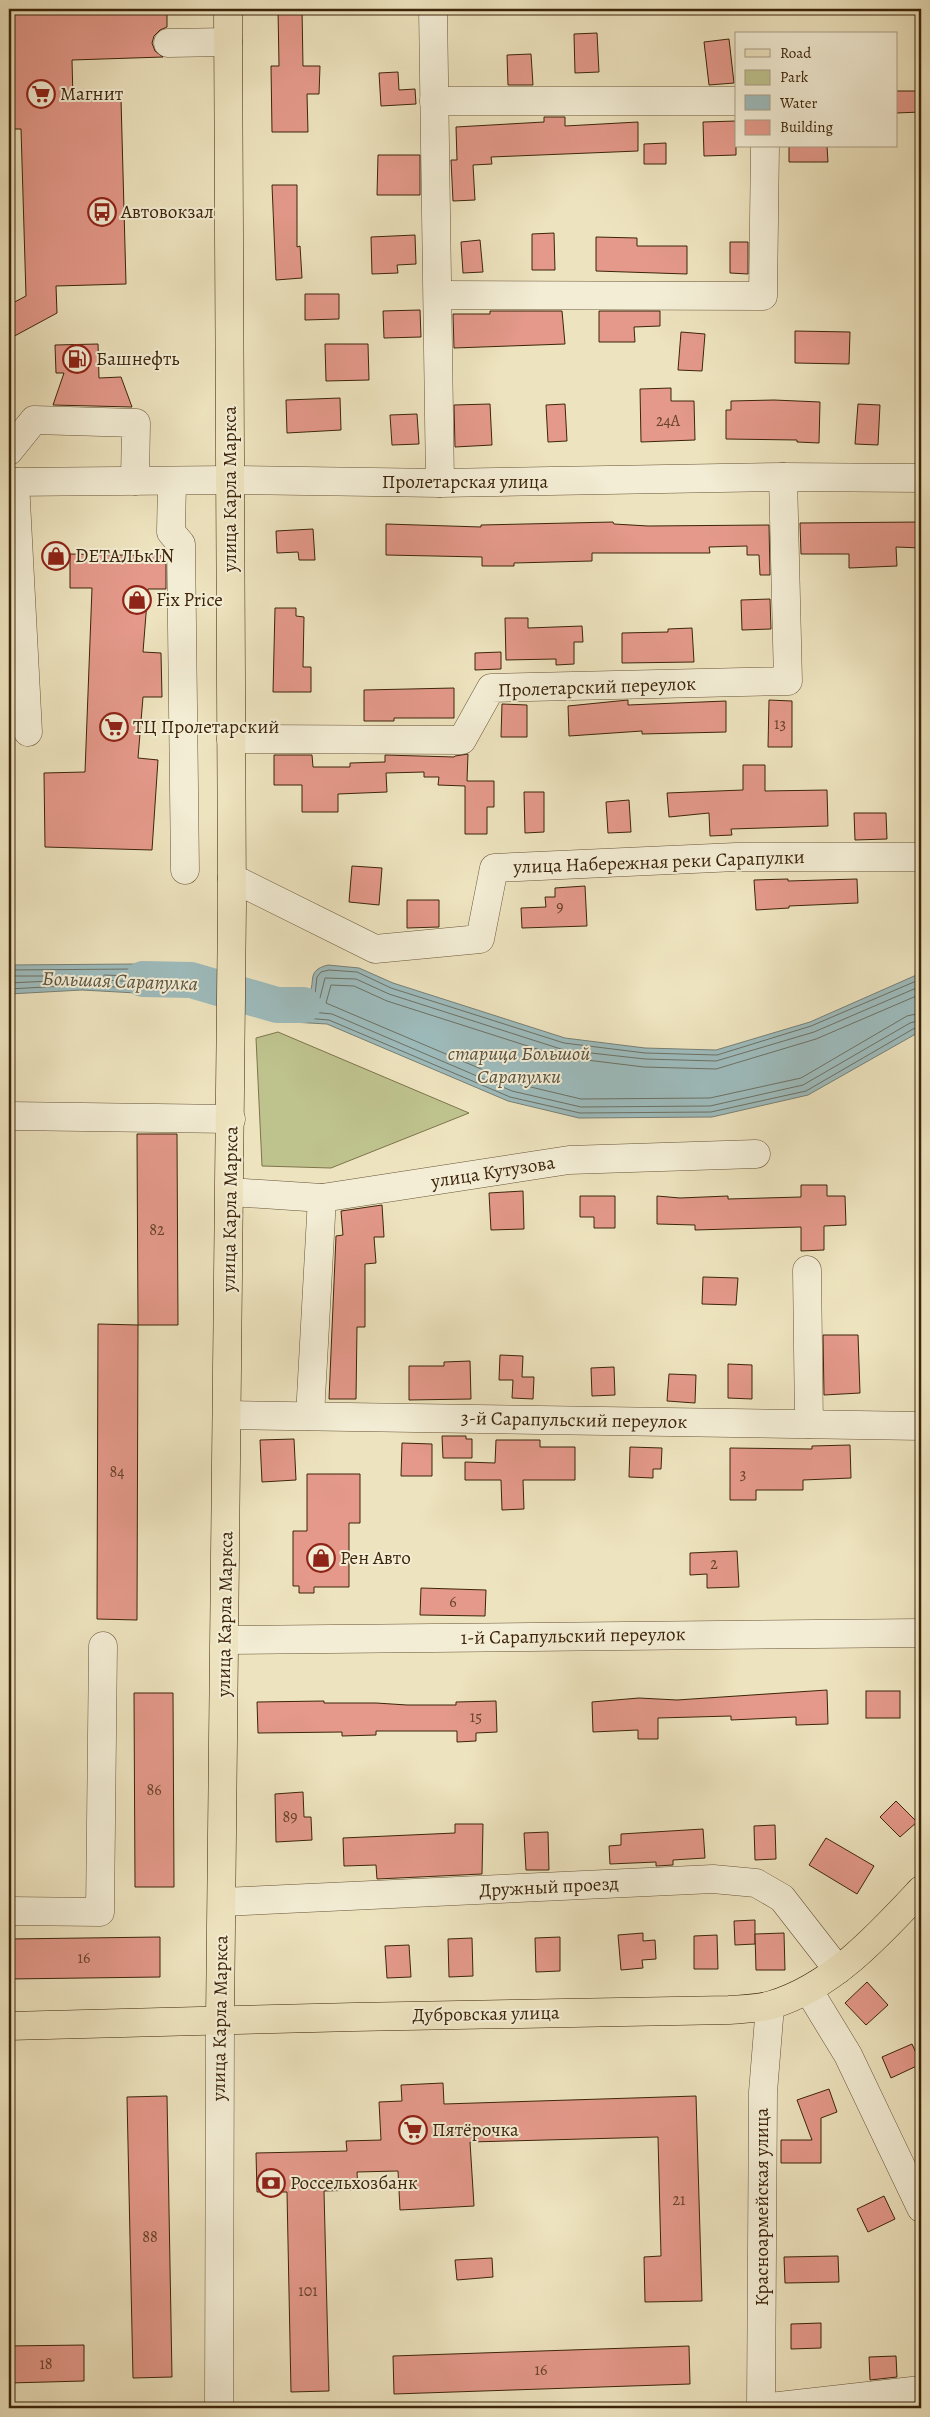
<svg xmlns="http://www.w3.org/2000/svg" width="930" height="2417" font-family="Alegreya,serif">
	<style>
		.green { fill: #bec28d; stroke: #7e744c }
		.water { fill: #9dbbbc; stroke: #777f75 }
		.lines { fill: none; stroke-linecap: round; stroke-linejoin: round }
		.shore { stroke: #6d7063; stroke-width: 1 }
		.river { stroke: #9dbbbc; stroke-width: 36 }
		.building { fill: #e4998a; stroke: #3d250a }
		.minor-casing { stroke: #695437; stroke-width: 29 }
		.major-casing { stroke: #3d250a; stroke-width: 29 }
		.minor { stroke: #f3edd5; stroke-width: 28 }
		.major { stroke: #ede3be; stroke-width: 28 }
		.labels { text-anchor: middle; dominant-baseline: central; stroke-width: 4; stroke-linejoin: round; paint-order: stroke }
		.number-label { font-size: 16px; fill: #67422a }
		.poi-label { font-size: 19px; fill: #3d250a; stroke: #f3edd5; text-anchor: start }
		.street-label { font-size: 19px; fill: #3d250a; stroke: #f3edd5 }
		.water-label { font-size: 20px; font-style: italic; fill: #5a523f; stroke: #f3edd5 }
	</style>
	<rect width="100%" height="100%" fill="#ede3be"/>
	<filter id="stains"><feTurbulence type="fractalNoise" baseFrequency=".004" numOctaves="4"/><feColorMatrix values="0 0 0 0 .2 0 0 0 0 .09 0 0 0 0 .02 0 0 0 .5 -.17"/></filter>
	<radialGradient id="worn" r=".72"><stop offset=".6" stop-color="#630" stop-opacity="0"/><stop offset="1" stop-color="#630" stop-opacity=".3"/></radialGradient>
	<!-- green -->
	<path class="green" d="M278,1032L469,1113L331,1168L262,1166L256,1038Z"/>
	<!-- water -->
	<g class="water">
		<path d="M134,964L191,968V996L82,990L9,994V965Z"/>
		<path d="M328,965L359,968L393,983L565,1038L645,1048L716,1050L810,1022L921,973V1031L808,1095L712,1117L579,1118L508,1101L327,1024L292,1022L255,1011L254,994L277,992L307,997C318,983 304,971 328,965Z"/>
	</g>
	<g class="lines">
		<!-- shore -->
		<g class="shore">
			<path d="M9,970L134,969L184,973L186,975V988L184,991L82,985L9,989"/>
			<path d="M105,975L178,978L180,982L177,984L104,980L102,978Z"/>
			<path d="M9,976H50L52,978L50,981L9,983"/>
			<path d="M921,979L811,1026L717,1055L645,1053L564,1043L391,988L357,972L329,970L321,972L317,977L315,995L308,1002C292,1004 277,997 261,998L259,1001L261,1008L293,1017L329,1020L510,1097L580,1113L711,1112L806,1091L913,1029L921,1027"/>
			<path d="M921,986L814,1032L716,1061L645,1059L564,1050L389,994L356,979L325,978L320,998L310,1010L312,1012L332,1014L512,1091L581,1107L710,1106L803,1085L910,1023L921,1020"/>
			<path d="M921,994L816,1039L716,1069L644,1067L562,1057L387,1001L354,986L331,985L326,1003L514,1083L581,1099L710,1098L801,1078L907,1016L921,1013"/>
		</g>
		<!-- river -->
		<path class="river" d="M143,979L191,980L277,1005H303"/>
	</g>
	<!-- building -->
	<g class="building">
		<path d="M9,9H167V27L160,30L154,36L152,43L155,51L163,57L72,60L73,100L121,99L126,284L56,286L57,313L9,339V305L26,296L21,129H9Z"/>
		<path d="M278,9H302L303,66H320L319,94H307L308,132H272L271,66H279Z"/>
		<path d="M597,33L599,72L575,73L574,34Z"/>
		<path d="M729,39L734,83L709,85L704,42Z"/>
		<path d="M531,54L533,85H508L507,55Z"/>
		<path d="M398,72L399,90L415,89L416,104L381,106L379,73Z"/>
		<path d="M896,91H921V112L896,113Z"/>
		<path d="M544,117H565V126L638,122V151L491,157L492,164L473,165L475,200L453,201L451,160H457L456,127L544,122Z"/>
		<path d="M736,121V155L704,156L703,122Z"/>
		<path d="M666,143V164H644V144Z"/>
		<path d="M789,146H827L828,162H789Z"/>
		<path d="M378,155H420V195H377Z"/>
		<path d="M272,185H297V247L300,246L302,278L276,280Z"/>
		<path d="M554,233L555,270H532V234Z"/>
		<path d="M415,235L416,264L397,265L398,273L372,274L371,237Z"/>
		<path d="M596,237L637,238V246H687V274L596,271Z"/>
		<path d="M480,240L483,272L463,273L461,242Z"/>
		<path d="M730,242H748V274L730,273Z"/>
		<path d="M305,294H339V319L305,320Z"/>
		<path d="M420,310L421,337L384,338L383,311Z"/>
		<path d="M490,311H562L565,344L454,348L453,314H490Z"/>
		<path d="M599,311H660V326L634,327L635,342H599Z"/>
		<path d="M795,331L850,332L849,364L795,363Z"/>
		<path d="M681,332L705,334L702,371L678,370Z"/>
		<path d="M98,344L99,378L121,377L132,407L53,405L64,373H56L55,345Z"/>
		<path d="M325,344H368L369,380L326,381Z"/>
		<path d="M671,388V401H694L695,440L641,442L640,389Z"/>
		<path d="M340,398L341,430L287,433L286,400Z"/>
		<path d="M774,400L820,402L819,443L797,442V440L726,439V410H731V401Z"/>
		<path d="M490,404L492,445L455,447L454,405Z"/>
		<path d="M565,404L567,441L548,442L546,405Z"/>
		<path d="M858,404L880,405L878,445L855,444Z"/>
		<path d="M417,414L419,444L392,445L390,415Z"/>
		<path d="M613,522L614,524L648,526L769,525L770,575H760L759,555H747V546L709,547L710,553H592V561L514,563V566H482V557L386,555V524L481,527V525Z"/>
		<path d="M921,522V548L896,547L897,566L849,568V554H801L800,523Z"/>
		<path d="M313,529L315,560H299L298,552L277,553L276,531Z"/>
		<path d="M70,554L166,556V589H148L143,652L161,653L162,697H143L138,758L158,760L152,850L45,847L44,773L85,772L92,588H70Z"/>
		<path d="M770,599L771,629L742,630L741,600Z"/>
		<path d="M275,608H296V616L304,617L303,667H311V692H273Z"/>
		<path d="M505,618H528V628L582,626L583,642H574V664L556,665V659L506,660Z"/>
		<path d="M692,628L694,662L622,663V633L668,632V629Z"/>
		<path d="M501,652V669L475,670V653Z"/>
		<path d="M454,688V718H394V721H364V690Z"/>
		<path d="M628,700V705L726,701V732L642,734V731L569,736L568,706Z"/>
		<path d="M769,700L792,701V747H768Z"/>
		<path d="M502,704L527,705V737H501Z"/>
		<path d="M468,754L467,781H494V807H487V834H465V786L438,785L439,777H424V772L386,773L387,792L338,794V812H302V785H274V755H312L313,767H350V763L385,762V755L454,757L455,756Z"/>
		<path d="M743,765H765V791L827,790L828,826L731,829L732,835L710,836L709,813L669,817L667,793L743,790Z"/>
		<path d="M524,792H544V832L525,833Z"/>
		<path d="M629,800L631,832L608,833L606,802Z"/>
		<path d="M854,813H886L887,839L855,840Z"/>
		<path d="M352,866L382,868L379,905L349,902Z"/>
		<path d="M788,879V881L857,879L858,903L789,906V908L756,910L754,880Z"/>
		<path d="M585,886L587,926L522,928L521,908L546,907L545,897H555V888Z"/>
		<path d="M407,900H439V927L407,928Z"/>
		<path d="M137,1134H177L178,1325H138Z"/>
		<path d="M801,1185H827V1196H845L846,1225L824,1226V1250L801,1251V1227L695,1230V1225L657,1224V1196L680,1198L728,1196V1199L801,1197Z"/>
		<path d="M523,1191L524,1229L491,1230L489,1193Z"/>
		<path d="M580,1196H615V1228H594V1217H580Z"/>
		<path d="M382,1205L384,1237H374L376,1263L365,1264V1327H357L356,1399H329L336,1236L343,1235L341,1211Z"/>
		<path d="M703,1277L738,1278L736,1305L702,1304Z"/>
		<path d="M98,1324L138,1325L137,1620L97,1619Z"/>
		<path d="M823,1335H858L860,1393L824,1395Z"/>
		<path d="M500,1355L523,1356L522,1377H534L533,1399L512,1398L513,1380H499Z"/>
		<path d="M470,1361L471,1399L409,1400V1366H444V1362Z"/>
		<path d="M728,1364L752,1365V1399L728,1398Z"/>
		<path d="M614,1367L615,1395L592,1396L591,1368Z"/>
		<path d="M669,1374L696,1375L695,1403L667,1401Z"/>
		<path d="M442,1436H466V1439H472V1458H443Z"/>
		<path d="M294,1439L296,1480L262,1482L260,1440Z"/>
		<path d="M496,1440H540V1447H575V1480H523L524,1509L502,1510L501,1480H465V1462L495,1463Z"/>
		<path d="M402,1443L432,1444V1476H401Z"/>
		<path d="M850,1445L851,1478L803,1480V1490H756V1500H730V1448L812,1449V1446Z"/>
		<path d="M630,1447L662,1448L661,1469H653V1478L629,1477Z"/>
		<path d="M307,1474H360V1523H349V1587H314V1593H299V1586H293V1531H307Z"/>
		<path d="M737,1551L739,1587L707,1588V1574L690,1575V1553Z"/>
		<path d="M421,1588L486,1590L485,1616L420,1615Z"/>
		<path d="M827,1690L828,1724L796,1725V1717L731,1720V1716L658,1718V1739H638V1730L593,1732L592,1702L639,1698L677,1700Z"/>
		<rect x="866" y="1691" width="34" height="27"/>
		<path d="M134,1693H173L174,1887H135Z"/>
		<path d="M324,1701V1703H376L407,1705H456V1702L496,1701L497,1732L476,1733V1741L457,1742V1731H376V1735L342,1736V1732L258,1733L257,1702Z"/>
		<path d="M303,1792L304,1817H311L312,1840L276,1842L275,1794Z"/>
		<path d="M896,1801L917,1822L900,1837L880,1817Z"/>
		<path d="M455,1824H483L482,1874L377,1879L376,1865L344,1866L343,1838L455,1833Z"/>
		<path d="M775,1825L776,1859L755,1860L754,1826Z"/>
		<path d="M703,1829L705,1858L673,1860V1865L656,1866V1862L610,1864L609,1846L621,1845V1834Z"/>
		<path d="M548,1832L549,1870H526L524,1833Z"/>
		<path d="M826,1838L874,1866L857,1894L809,1865Z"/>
		<path d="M755,1920V1944L735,1945L734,1921Z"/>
		<path d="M643,1933V1941L655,1940L656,1959L642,1960L643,1968L621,1970L618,1935Z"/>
		<path d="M784,1933L785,1970H756L755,1934Z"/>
		<path d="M717,1935L718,1969H694V1936Z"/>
		<path d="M160,1937V1977L9,1979V1939Z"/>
		<path d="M560,1937V1971L536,1972L535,1938Z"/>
		<path d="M472,1938L473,1976L449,1977L448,1939Z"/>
		<path d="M409,1945L411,1977L387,1978L385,1946Z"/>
		<path d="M867,1982L888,2005L866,2025L845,2003Z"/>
		<path d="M912,2044L921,2064L891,2078L882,2057Z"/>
		<path d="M443,2083L444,2104L696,2096L702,2301L645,2302L644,2257L661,2256L658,2137L470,2142L474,2206L400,2210L398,2171L357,2172L358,2190L324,2191L329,2391L291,2392L287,2192H257L256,2153L347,2151L346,2141L381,2140L379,2102L402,2101L401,2085Z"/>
		<path d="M829,2089L837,2112L821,2118V2163H781V2140H812L797,2100Z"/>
		<path d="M167,2096L172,2377L133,2378L127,2097Z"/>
		<path d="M884,2196L895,2219L868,2232L857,2209Z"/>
		<path d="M838,2256L839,2282L785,2283L784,2257Z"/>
		<path d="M492,2258L493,2277L457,2280L455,2260Z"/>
		<path d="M821,2323V2348L791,2349V2324Z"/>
		<path d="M84,2345V2381L9,2383V2346Z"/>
		<path d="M689,2346L690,2384L394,2394L393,2356Z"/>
		<path d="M896,2356L897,2377L870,2380L869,2357Z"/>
	</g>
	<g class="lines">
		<defs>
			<g id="minor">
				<path d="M433,9L440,483"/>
				<path d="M168,43L228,42"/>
				<path d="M434,101H736"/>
				<path d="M439,295L763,296L765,146"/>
				<path d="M9,451L34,420L136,423L135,481"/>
				<path d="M172,481L171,532L181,544L185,870"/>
				<path d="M9,482L230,480L440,483L783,477L921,478"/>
				<path d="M15,482L28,732"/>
				<path d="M231,739L462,740L491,688L788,681L783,477"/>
				<path d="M232,878L375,949L480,939L494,868L736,857H921"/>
				<path d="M9,1116L231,1119"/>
				<path d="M230,1192L322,1198L569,1160L756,1154"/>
				<path d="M807,1270L809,1424"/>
				<path d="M227,1415L921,1426"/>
				<path d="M310,1416L322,1198"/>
				<path d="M225,1640L921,1633"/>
				<path d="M222,1902L713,1879L756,1883L782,1898L838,1970"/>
				<path d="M9,1911L100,1912L103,1646"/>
				<path d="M809,1991L848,2055L921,2208"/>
				<path d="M219,2408L220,2020"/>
				<path d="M761,2408L763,2092L770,2006"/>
				<path d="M761,2408L921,2390"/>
			</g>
			<g id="major">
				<path d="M220,2020L232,905L228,9"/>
				<path d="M9,2026L354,2017L729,2010C742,2009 758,2009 771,2005C832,1987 879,1935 921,1890"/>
			</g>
		</defs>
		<!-- minor casing -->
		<use href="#minor" class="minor-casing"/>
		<!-- major casing -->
		<use href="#major" class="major-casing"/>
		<!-- minor -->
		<use href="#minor" class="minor"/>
		<!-- major -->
		<use href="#major" class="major"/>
	</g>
	<!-- icons -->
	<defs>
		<symbol id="supermarket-ring" viewBox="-11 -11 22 22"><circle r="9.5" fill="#f3edd5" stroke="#8f2418" stroke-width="1.5"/><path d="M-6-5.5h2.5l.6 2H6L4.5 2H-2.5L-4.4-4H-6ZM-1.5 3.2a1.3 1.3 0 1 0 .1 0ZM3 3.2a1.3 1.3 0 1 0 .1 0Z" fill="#8f2418"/></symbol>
		<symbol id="bus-ring" viewBox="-11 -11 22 22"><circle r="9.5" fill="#f3edd5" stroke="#8f2418" stroke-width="1.5"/><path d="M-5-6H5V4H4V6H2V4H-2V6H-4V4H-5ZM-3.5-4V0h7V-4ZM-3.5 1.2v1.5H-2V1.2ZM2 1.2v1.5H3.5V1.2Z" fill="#8f2418"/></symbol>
		<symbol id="fuel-ring" viewBox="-11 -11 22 22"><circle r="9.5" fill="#f3edd5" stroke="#8f2418" stroke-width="1.5"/><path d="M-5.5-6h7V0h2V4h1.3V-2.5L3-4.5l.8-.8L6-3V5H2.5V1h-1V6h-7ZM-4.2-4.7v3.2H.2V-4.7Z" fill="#8f2418"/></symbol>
		<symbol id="shop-ring" viewBox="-11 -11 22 22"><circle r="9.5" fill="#f3edd5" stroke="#8f2418" stroke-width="1.5"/><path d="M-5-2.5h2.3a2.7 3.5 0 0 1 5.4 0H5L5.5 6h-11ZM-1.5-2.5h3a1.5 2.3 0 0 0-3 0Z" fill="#8f2418"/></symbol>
		<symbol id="bank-ring" viewBox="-11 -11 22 22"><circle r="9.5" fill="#f3edd5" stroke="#8f2418" stroke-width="1.5"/><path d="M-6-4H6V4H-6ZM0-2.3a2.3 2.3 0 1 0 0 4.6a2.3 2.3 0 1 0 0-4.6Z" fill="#8f2418"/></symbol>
	</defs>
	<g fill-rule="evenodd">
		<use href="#supermarket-ring" x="25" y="78" width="32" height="32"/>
		<use href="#bus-ring" x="86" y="196" width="32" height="32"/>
		<use href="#fuel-ring" x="61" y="343" width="32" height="32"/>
		<use href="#shop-ring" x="40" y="540" width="32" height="32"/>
		<use href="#shop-ring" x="121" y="584" width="32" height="32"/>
		<use href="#supermarket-ring" x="98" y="711" width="32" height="32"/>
		<use href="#shop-ring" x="305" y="1542" width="32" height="32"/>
		<use href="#supermarket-ring" x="397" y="2114" width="32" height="32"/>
		<use href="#bank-ring" x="255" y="2167" width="32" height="32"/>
	</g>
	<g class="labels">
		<!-- number labels -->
		<g class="number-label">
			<text x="668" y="421">24А</text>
			<text x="780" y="724">13</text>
			<text x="560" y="907">9</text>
			<text x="157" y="1230">82</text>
			<text x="117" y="1472">84</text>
			<text x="743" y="1474">3</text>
			<text x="714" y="1564">2</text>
			<text x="453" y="1602">6</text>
			<text x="476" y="1717">15</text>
			<text x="154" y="1790">86</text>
			<text x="290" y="1817">89</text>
			<text x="84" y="1958">16</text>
			<text x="679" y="2200">21</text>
			<text x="150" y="2237">88</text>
			<text x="308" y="2291">101</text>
			<text x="46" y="2364">18</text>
			<text x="541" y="2370">16</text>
		</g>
		<!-- poi labels -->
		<g class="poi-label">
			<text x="60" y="94">Магнит</text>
			<text x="121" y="212">Автовокзал</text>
			<text x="96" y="359">Башнефть</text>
			<text x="75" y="556">DЕТАЛЬкIN</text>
			<text x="156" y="600">Fix Price</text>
			<text x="133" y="727">ТЦ Пролетарский</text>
			<text x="340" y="1558">Рен Авто</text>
			<text x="432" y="2130">Пятёрочка</text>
			<text x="290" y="2183">Россельхозбанк</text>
		</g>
		<!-- street labels -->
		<g class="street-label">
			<text x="465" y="482">Пролетарская улица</text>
			<text transform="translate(230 489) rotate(-90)">улица Карла Маркса</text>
			<text transform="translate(597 687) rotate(-2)">Пролетарский переулок</text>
			<text transform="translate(659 862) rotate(-2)">улица Набережная реки Сарапулки</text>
			<text transform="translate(493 1172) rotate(-9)">улица Кутузова</text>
			<text transform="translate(230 1209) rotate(-89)">улица Карла Маркса</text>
			<text transform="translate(574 1420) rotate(1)">3-й Сарапульский переулок</text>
			<text transform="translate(225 1614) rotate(-89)">улица Карла Маркса</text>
			<text transform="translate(573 1636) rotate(-1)">1-й Сарапульский переулок</text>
			<text transform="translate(549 1887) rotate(-3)">Дружный проезд</text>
			<text transform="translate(486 2014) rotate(-1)">Дубровская улица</text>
			<text transform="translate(220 2018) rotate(-89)">улица Карла Маркса</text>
			<text transform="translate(762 2207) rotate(-90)">Красноармейская улица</text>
		</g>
		<!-- water labels -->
		<g class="water-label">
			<text transform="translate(120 981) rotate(2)">Большая Сарапулка</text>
			<text x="519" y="1053">старица Большой<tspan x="519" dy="23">Сарапулки</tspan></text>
		</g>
	</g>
	<!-- margin -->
	<rect width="930" height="2417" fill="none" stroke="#ede3be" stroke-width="30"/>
	<rect x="10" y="10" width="910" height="2397" fill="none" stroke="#3d250a" stroke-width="2.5"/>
	<rect x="15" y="15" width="900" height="2387" fill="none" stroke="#3d250a"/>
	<!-- legend -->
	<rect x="735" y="32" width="162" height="115" fill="#f3edd5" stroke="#aa9d84"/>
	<rect x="745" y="49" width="25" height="8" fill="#ede3be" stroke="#aa9d84"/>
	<text x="780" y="58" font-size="15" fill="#3d250a">Road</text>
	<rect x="745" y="70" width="25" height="15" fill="#bec28d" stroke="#aa9d84"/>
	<text x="780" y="82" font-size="15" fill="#3d250a">Park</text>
	<rect x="745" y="95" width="25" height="15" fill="#9dbbbc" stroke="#aa9d84"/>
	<text x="780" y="108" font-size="15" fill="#3d250a">Water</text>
	<rect x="745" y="120" width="25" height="15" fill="#e4998a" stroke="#aa9d84"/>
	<text x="780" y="132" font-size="15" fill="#3d250a">Building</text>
	<rect width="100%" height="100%" filter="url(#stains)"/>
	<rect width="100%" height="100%" fill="url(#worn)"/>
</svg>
